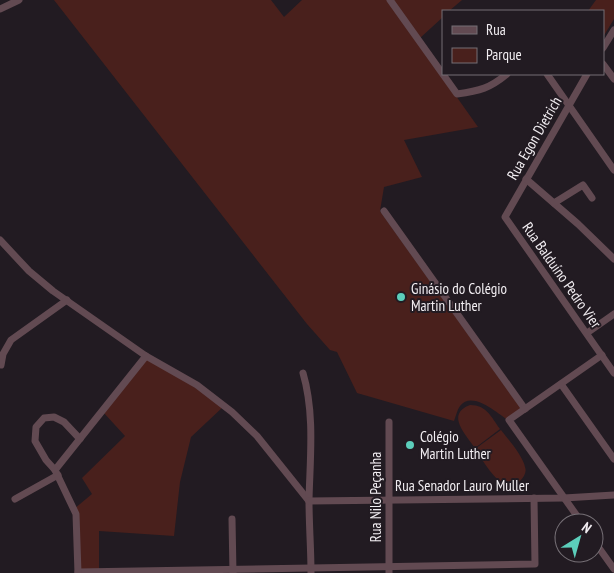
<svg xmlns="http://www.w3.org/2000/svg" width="614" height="573" font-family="'PT Sans Narrow',sans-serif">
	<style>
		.green { fill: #49201c }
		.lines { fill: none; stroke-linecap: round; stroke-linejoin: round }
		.minor { stroke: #624a52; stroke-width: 7 }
		.poi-dot { fill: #5ccebb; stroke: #221b22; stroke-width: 2 }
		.labels { text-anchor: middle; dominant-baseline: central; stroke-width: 4; stroke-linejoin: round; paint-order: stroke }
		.street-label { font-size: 15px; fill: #f2eef2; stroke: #221b22 }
		.poi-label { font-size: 15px; fill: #f2eef2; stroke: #221b22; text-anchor: start }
	</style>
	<rect width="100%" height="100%" fill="#221b22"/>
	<!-- green -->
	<g class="green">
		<path d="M54,0H271L284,17L302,0H388L478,127L404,140L422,177L384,187L380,211L522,410L508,420C497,413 472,390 460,406C457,410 456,416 454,421L357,393L337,352L330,350L307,324Z"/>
		<path d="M393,0H462L449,11H443V17L420,38Z"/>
		<path d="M596,0H614V19L603,37V11H588Z"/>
		<path d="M146,356L224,406L191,437L180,482L174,536L99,531V572H78L74,509L92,494L82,478L125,436L104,413Z"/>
		<path d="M470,405C487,405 491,417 500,429L475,448C466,435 445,414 470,405Z"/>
		<path d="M501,430C508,439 523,456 525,467C527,472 524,477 520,481C502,498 484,461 475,449Z"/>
	</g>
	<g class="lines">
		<!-- minor -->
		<g class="minor">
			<path d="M390,0L457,94C480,91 490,88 507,74"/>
			<path d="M0,9L19,0"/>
			<path d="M603,48L614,30"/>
			<path d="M603,64L614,79"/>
			<path d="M547,74L614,170"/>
			<path d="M587,74L505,217L614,373"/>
			<path d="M526,179L578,224L614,259"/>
			<path d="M554,203L583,185L592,198"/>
			<path d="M384,211L525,409"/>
			<path d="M0,240L29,271L53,291L146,356L197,385L232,412L257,436L309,501"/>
			<path d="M587,333L614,314"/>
			<path d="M1,365L3,354L11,340L67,300"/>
			<path d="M303,373C315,414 310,458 309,500C309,524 311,549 311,573"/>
			<path d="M561,384L614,459"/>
			<path d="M55,470L146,356"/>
			<path d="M15,499L58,475"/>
			<path d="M309,501L564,498L614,495"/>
			<path d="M232,519L233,573"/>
			<path d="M582,523L509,420L602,355"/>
			<path d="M594,541L614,569"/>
			<path d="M78,572L535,564L534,498"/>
			<path d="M78,573L76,514L55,470L46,460L35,441L36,427L44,418L54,417L64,422L80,439"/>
			<path d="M389,573V422"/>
		</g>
	</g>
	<!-- markers -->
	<g class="poi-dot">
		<circle cx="401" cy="297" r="5"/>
		<circle cx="410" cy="445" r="5"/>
	</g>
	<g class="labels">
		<!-- street labels -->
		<g class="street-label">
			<text transform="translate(534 138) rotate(-60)">Rua Egon Dietrich</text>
			<text transform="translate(562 275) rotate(55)">Rua Balduíno Pedro Vier</text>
			<text x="462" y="485">Rua Senador Lauro Muller</text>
			<text transform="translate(375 497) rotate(-90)">Rua Nilo Peçanha</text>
		</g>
		<!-- poi labels -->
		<g class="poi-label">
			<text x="411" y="288">Ginásio do Colégio<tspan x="411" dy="17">Martin Luther</tspan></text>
			<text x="420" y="436">Colégio<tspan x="420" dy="17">Martin Luther</tspan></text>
		</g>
	</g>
	<!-- legend -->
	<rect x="442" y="10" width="162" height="65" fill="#221b22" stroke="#756f75"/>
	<rect x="452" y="26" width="25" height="8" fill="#624a52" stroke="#756f75"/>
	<text x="486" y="35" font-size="15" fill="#f2eef2">Rua</text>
	<rect x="452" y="48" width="25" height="15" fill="#49201c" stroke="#756f75"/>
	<text x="486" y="60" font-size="15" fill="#f2eef2">Parque</text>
	<!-- north arrow -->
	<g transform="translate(579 538) rotate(37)"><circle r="24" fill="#221b22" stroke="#756f75"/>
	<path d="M0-4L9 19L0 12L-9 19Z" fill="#5ccebb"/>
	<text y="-8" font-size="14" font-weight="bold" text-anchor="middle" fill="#f2eef2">N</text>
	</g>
</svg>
